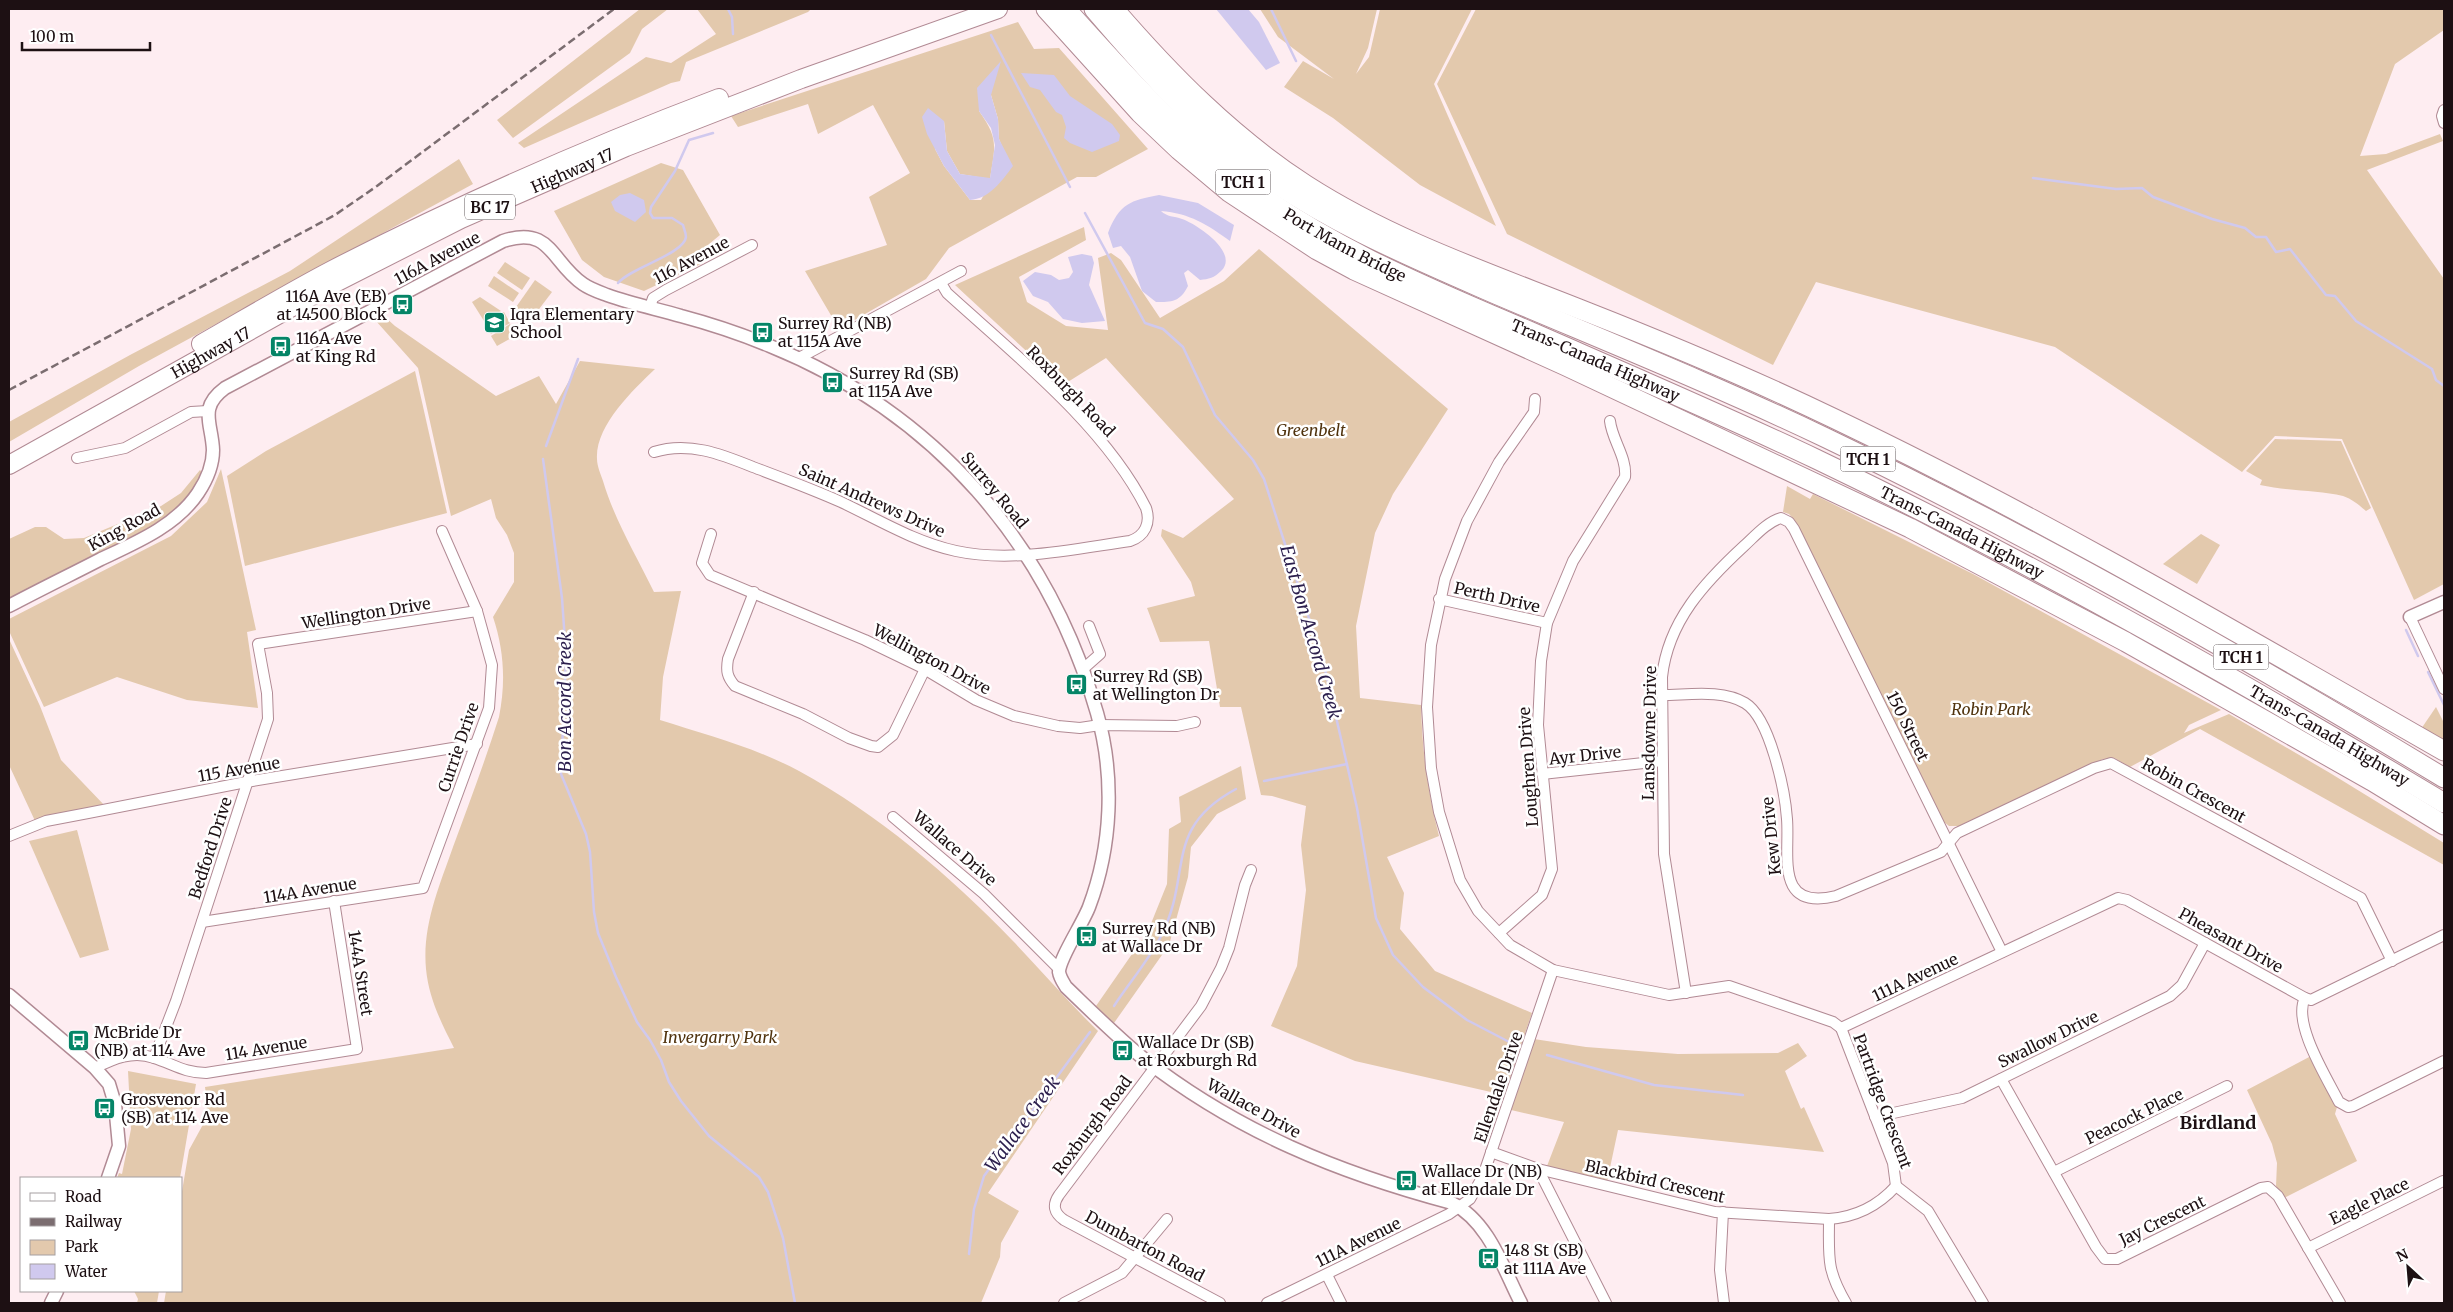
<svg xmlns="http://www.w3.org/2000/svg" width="2453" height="1312" font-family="Merriweather,serif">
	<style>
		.green { fill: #e3c9ad; fill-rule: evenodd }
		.water { fill: #d0c9ee }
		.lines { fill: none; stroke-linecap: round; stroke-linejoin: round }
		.stream { stroke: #d0c9ee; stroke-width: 2.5 }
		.minor-casing { stroke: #b18a94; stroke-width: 12 }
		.tertiary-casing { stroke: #b18a94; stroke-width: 15 }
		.trunk-casing { stroke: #b18a94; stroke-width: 20 }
		.motorway-casing { stroke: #b18a94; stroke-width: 21 }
		.minor { stroke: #fff; stroke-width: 10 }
		.tertiary { stroke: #fff; stroke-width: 12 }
		.trunk { stroke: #fff; stroke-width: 18 }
		.motorway { stroke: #fff; stroke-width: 19 }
		.rail { stroke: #7b6d70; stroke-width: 2.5; stroke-dasharray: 8 4; stroke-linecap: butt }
		.labels { text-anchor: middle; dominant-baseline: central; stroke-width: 5; stroke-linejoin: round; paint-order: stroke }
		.shield { fill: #fff; stroke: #61585a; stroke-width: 1 }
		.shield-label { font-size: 15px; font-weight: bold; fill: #1d1013 }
		.street-label { font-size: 16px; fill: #1d1013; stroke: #fff }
		.poi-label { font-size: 16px; fill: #1d1013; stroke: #fff; text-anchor: start }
		.park-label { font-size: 16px; font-style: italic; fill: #50330e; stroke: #fff }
		.water-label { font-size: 18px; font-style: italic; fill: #2c1f4d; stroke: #fff }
		.neighbourhood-label { font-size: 18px; font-weight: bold; fill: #1d1013; stroke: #fff }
	</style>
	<rect width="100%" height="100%" fill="#feedf1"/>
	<!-- green -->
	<g class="green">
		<path d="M640,9H668L642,29L630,53L513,138L497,120Z"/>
		<path d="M697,9H811L808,12L686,62L680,81L671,83L524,148L518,143L646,57L671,63L716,34Z"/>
		<path d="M1260,9H1377L1368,48L1356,74L1369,57L1380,9H1472L1434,84L1496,226L1420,185L1333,118L1284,87L1303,61L1334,79L1278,37Z"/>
		<path d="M1476,9H2444V30L2395,64L2360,156L2386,154L2440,134L2443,141L2367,170L2444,279V584L2414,600L2342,439L2275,436L2242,472L2055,347L1816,282L1773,365L1507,234L1437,84Z"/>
		<path d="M1018,22L1034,49L1059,48L1148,149L1096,177H1077L949,248L926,279L839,329L805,271L887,245L869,197L910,173L873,105L818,134L808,104L738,127L731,116ZM991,95L998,119L999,139L1006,156L981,200H970L944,166L935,149L944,121L947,151L960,174L990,179C995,146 999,139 979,111Z"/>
		<path d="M459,159L473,184L139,366L9,442V422L130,355L290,271Z"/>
		<path d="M661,163L683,170L720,235L703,249L705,262L644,291L604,277L582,260L554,211Z"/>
		<path d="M1084,227L1086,240L1019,277L1027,302L1066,326L1108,330L1098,258L1111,253L1121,260L1160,318L1224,281L1259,249L1448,409L1393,494L1375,533L1356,626L1360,698L1421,705C1422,751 1428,793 1439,836L1387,857L1404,893L1400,929L1435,971L1532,1013L1504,1095L1355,1061L1271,1026L1297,966L1306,890L1301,845L1306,806L1272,796L1261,795L1241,707H1220L1209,641L1160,642L1147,608L1195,596L1191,582L1161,536L1162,529L1183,538L1234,499L1106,358L1063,385L955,285Z"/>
		<path d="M505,262L530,278L522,290L497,273Z"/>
		<path d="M494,276L519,293L513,302L488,286Z"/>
		<path d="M535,280L552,292L530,321L514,310Z"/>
		<path d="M480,297L501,311L484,321L472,302Z"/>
		<path d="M504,312L510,323L491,334L484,324Z"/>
		<path d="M385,317L395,326L496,396L539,376L556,404L580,361L655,369C633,390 595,426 597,459C597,466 601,475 603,481C615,521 636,555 654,592L681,591L663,677L660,720C707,735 754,747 799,771C878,814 949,875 1012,940C1041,970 1068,1002 1098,1031L988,1193L1019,1211L1001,1243L1000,1257L981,1303H164L166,1291H181V1197L189,1150L206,1119L207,1103L205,1087L454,1048C441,1022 429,999 426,969C422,926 439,887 453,847C469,804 485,761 499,717C506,682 504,650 493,617L514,582V553L507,535L496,518L491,499L451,516L418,368L376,321Z"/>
		<path d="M510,324L517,335L497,346L491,336Z"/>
		<path d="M415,371L447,513L245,566L227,476L266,451Z"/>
		<path d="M2275,439L2341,441L2371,508L2366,511C2359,505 2352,499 2343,496C2318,490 2287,491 2260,485L2262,480L2246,471Z"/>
		<path d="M221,469L256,630L247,632L258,708L187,700L117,677L44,707L9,631V619L171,536L207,502Z"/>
		<path d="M200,470L204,475L189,498L164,519L115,547L9,599V539L35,527H46L64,539L84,538L161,506L181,493Z"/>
		<path d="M1787,486L1810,499L1813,494L1973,574L2221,710L2189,725L2184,733L2229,714L2330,773L2444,843V865L2200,729L2130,767L2114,758L2103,759L1959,826H1949L1944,822L1796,522L1789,514L1783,512Z"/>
		<path d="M2201,534L2220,545L2197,584L2163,564Z"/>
		<path d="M9,639L40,706L61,760L106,807L36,823L9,765Z"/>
		<path d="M2436,707L2444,723V742L2421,729Z"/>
		<path d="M1241,766L1246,799L1217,814L1191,847L1188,877L1169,945L1114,1023L1096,1006L1148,931L1167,884L1169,829L1181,822L1179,797Z"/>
		<path d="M77,830L109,950L80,958L29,841Z"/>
		<path d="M1534,1039L1586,1047L1678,1054L1778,1053L1798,1043L1807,1056L1785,1071L1801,1109L1804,1107L1824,1152L1618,1130L1607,1182L1547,1166L1564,1122L1511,1110Z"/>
		<path d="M2311,1056L2337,1107L2335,1114L2357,1161L2284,1198L2276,1186L2277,1163L2272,1144L2247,1090Z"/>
		<path d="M128,1071L196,1084L180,1178H117L119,1173L122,1174L131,1129Z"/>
		<path d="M134,1291H159L157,1303H137L138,1299Z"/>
	</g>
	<!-- water -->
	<g class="water">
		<path d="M1216,9H1248L1259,22L1280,63L1266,70Z"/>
		<path d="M1001,61L991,95L998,119L999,139L1013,166C1002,181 989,199 970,200L944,166L927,134L922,117L928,108L944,121L947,151L960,174L990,178L995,145L991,128L979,111L977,88Z"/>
		<path d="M1021,73L1054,75L1070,96L1112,124L1120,135L1119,141L1092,152L1070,143L1064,138L1066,127L1062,115L1056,112L1040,90L1030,87Z"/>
		<path d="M630,193L644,200L646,212L635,222L615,211L611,202L620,195Z"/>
		<path d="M1159,195L1198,203L1234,225L1230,241C1208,225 1189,213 1161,211C1167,217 1174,216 1182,219C1197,224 1240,253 1221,271C1214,278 1209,279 1200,280L1188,270L1184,273L1188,286C1180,302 1172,302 1156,302L1142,291L1130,257L1121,246L1113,248L1108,233C1119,204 1131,200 1159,195Z"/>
		<path d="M1082,254L1092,256L1094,263L1089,285L1105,321L1082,323L1063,319L1048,302L1033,296L1023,281L1035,272L1051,275L1059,280L1069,278L1073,272L1068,257Z"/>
	</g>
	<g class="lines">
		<!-- stream -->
		<g class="stream">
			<path d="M728,9L732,17L733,34"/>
			<path d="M1271,9L1296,61"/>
			<path d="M991,35L1070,187"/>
			<path d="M2033,178L2116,189L2142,188L2153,197L2212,219L2245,228L2256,237H2266L2276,252L2290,249L2326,295L2335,296L2356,321L2432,369L2436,380L2444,386"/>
			<path d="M1085,213L1145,323L1163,329L1183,347L1215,415L1253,460L1264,479L1324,665L1357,808L1376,918L1393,955L1423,987L1467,1020L1515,1045"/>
			<path d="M618,283C630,268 684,254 686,237C686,233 684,229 683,225L672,218H653L650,213L651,207L675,171L689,140L713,133"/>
			<path d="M546,446L578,359"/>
			<path d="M543,459L562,598L566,656L561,774L586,834L590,852L594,912L598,933L616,977L637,1022L650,1040L661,1060L669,1082L681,1101L709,1136L759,1177L768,1192L783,1238L795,1303"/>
			<path d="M2406,630L2418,656"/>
			<path d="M2428,672L2444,705"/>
			<path d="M1264,781L1347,764"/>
			<path d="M1114,1006C1129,983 1149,960 1161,936C1193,874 1162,829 1236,789"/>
			<path d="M1547,1055L1654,1085L1743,1095"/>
			<path d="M969,1254L974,1209L984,1176L1090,1032"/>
		</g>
		<defs>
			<g id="minor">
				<path d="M2444,110L2442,116L2444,123"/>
				<path d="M650,307L653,298L666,290L752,245"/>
				<path d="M799,358L961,271"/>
				<path d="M1535,399L1534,412L1499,462L1467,521L1445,579L1431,645L1427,707L1431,768L1439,812L1460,880L1478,911L1510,945L1553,970L1669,995L1729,986L1833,1022L1841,1028"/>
				<path d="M654,452C688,441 721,454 753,467C782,478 812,489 841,502C879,520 915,542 956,551C1012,563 1074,549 1130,541C1145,536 1151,523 1146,508C1105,426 1014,354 947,293L941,283"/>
				<path d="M77,458L125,448L191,412L208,411"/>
				<path d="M711,534L702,563L710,575L865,640L921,667L976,700L1014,716L1058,726L1080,728L1100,725L1177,726L1195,722"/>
				<path d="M754,592L728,659C726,671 727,677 735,686L803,714L849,738L871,746L878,747L893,735L925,669"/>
				<path d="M1439,599L1547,623"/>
				<path d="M2410,617L2444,689"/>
				<path d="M1083,669L1100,654L1089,626"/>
				<path d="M1662,695C1688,695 1722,689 1745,703C1770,718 1785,791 1787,819C1790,855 1774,911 1836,896L1941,852L1957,833L2094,768L2111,763L2361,898L2392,961"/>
				<path d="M1542,774L1662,761"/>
				<path d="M893,817L984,894L1059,969"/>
				<path d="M9,836L46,821L88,813L246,782L477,744"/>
				<path d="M202,922L423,888L489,708L492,665L477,611L442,531"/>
				<path d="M1499,933L1542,895L1552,869L1538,725L1541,661L1547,623L1573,561L1625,477C1627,457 1612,440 1610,421"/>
				<path d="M1686,993L1664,854L1662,677C1668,621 1705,582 1744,546C1755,536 1767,522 1781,518L1789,522L1794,529L2002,952"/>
				<path d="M2305,998C2292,1023 2327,1078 2339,1102L2348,1107L2353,1106L2444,1061"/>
				<path d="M1841,1028L2118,898L2127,900L2305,998L2311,1000L2444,935"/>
				<path d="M1841,1028L1893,1163L1896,1186"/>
				<path d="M154,1058L176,1001L268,719L267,693L258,644L477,611"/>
				<path d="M95,1068C113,1059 133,1050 154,1058C173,1064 185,1073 206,1073L357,1049L334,901"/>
				<path d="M2001,1079L2096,1247L2105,1259H2117L2261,1188L2268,1187L2278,1196L2340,1303"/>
				<path d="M1875,1117L1962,1098L2170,996L2182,985L2205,943"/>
				<path d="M1491,1152L1538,1169L1715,1212L1829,1219C1856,1217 1878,1206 1896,1186"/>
				<path d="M1538,1169L1606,1303"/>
				<path d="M2054,1172L2227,1086"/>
				<path d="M1896,1186L1928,1211L1983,1303"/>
				<path d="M1723,1212L1720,1270L1724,1303"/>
				<path d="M1829,1219C1829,1257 1826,1269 1846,1303"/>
				<path d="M2308,1248L2443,1181"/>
				<path d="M1327,1275L1341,1303"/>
				<path d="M1064,1303L1122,1273L1167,1219"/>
				<path d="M1220,1303L1064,1220C1054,1213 1052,1205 1059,1195L1201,1006L1221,968L1229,948L1245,885L1251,870"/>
				<path d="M1267,1303L1449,1214L1470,1199L1483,1176L1553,970"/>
			</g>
			<g id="tertiary">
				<path d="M9,606C39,590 70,575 101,559C135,543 176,526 198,493C206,481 213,465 213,450C212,423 198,408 225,388L503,241C551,225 551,262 583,284C590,289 599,292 607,295C632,304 657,309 681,316C711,324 741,334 770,346C935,413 1048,543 1097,713C1115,776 1112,846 1089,907C1083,923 1059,959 1059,972C1060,978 1063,982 1066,987C1091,1011 1117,1037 1144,1059C1238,1132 1339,1173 1452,1203C1489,1222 1503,1268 1521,1303"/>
				<path d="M2410,617L2444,602"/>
				<path d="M9,995L95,1068L109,1084L115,1104L119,1146L108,1178"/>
				<path d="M51,1303L57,1291"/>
			</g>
			<g id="trunk">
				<path d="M201,344C245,319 288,293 332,270C458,205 587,148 719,98"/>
				<path id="s1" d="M9,465L337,282L461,219L626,147L801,79L998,9"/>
			</g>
			<g id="motorway">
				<path d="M1046,9L1140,113L1179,150L1229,192L1317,250L1354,270L1566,366L1910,528L2126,642L2372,781L2444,825"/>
				<path id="s2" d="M1066,9C1120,69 1173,129 1237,178C1325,246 1428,288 1529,331C1625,373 1721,414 1816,459C2031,562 2240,680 2444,803"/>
				<path d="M1094,9C1142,65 1190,120 1249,165C1326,222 1413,258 1500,296C1608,342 1717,386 1824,437C2037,539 2243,656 2444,778"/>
				<path d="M1114,9C1171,75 1232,137 1306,185C1393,241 1492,274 1587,312C1671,345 1754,380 1835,419C2044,519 2243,636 2444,751"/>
			</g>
		</defs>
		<!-- minor casing -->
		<use href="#minor" class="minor-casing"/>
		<!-- tertiary casing -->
		<use href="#tertiary" class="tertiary-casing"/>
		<!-- trunk casing -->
		<use href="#trunk" class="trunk-casing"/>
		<!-- motorway casing -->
		<use href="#motorway" class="motorway-casing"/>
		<!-- minor -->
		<use href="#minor" class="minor"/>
		<!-- tertiary -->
		<use href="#tertiary" class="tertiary"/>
		<!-- trunk -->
		<use href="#trunk" class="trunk"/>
		<!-- motorway -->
		<use href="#motorway" class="motorway"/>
		<!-- rail -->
		<path class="rail" d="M9,390L335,215L377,186L614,9"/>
	</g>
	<!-- icons -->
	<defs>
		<symbol id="bus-square" viewBox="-11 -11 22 22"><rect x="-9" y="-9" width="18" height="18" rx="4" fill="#058567" stroke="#fff"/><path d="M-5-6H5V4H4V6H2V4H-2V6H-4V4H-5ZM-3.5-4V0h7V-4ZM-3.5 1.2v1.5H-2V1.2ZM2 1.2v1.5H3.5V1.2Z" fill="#fff"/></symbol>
		<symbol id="school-square" viewBox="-11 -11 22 22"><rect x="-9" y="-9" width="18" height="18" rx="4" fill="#058567" stroke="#fff"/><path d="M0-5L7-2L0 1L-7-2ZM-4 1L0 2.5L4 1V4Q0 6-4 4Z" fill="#fff"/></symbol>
	</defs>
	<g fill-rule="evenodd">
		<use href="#bus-square" x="390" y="292" width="25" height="25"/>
		<use href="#school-square" x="482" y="310" width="25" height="25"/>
		<use href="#bus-square" x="750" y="320" width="25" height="25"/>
		<use href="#bus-square" x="268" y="334" width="25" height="25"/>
		<use href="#bus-square" x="820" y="370" width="25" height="25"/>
		<use href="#bus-square" x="1064" y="672" width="25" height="25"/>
		<use href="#bus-square" x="1074" y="924" width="25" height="25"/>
		<use href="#bus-square" x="66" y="1028" width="25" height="25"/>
		<use href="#bus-square" x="1110" y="1038" width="25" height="25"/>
		<use href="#bus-square" x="92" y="1096" width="25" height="25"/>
		<use href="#bus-square" x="1394" y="1168" width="25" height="25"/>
		<use href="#bus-square" x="1476" y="1246" width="25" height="25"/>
	</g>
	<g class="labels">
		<!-- shield labels -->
		<g class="shield">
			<rect x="1215.5" y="169.5" width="55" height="25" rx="4"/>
			<rect x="465" y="194.5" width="50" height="25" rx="4"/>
			<rect x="1840.5" y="446.5" width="55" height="25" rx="4"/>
			<rect x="2213.5" y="644.5" width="55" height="25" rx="4"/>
		</g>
		<g class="shield-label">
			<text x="1243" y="182">TCH 1</text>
			<text x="490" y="207">BC 17</text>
			<text x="1868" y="459">TCH 1</text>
			<text x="2241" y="657">TCH 1</text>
		</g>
		<!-- street labels -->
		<g class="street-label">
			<text stroke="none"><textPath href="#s1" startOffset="636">Highway 17</textPath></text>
			<text stroke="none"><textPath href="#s2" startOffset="368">Port Mann Bridge</textPath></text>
			<text transform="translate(437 258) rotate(-28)">116A Avenue</text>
			<text transform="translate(691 260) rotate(-28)">116 Avenue</text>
			<text stroke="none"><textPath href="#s1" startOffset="231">Highway 17</textPath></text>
			<text stroke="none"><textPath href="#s2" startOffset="644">Trans-Canada Highway</textPath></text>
			<text transform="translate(1071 391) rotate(46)">Roxburgh Road</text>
			<text transform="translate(995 490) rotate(50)">Surrey Road</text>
			<text transform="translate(872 500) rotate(24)">Saint Andrews Drive</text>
			<text transform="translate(124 527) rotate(-29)">King Road</text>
			<text stroke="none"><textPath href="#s2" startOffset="1049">Trans-Canada Highway</textPath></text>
			<text transform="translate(1497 597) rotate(13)">Perth Drive</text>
			<text transform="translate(366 613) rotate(-9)">Wellington Drive</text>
			<text transform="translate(932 659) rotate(28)">Wellington Drive</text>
			<text transform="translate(1908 726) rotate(64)">150 Street</text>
			<text transform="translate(1649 733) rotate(-89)">Lansdowne Drive</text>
			<text stroke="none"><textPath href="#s2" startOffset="1469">Trans-Canada Highway</textPath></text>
			<text transform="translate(458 747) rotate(-71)">Currie Drive</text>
			<text transform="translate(1585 755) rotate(-6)">Ayr Drive</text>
			<text transform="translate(1528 767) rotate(-94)">Loughren Drive</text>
			<text transform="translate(239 769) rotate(-10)">115 Avenue</text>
			<text transform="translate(2194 790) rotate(29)">Robin Crescent</text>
			<text transform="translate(1771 836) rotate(-96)">Kew Drive</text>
			<text transform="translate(210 848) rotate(-72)">Bedford Drive</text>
			<text transform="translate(955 848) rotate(41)">Wallace Drive</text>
			<text transform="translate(310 890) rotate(-9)">114A Avenue</text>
			<text transform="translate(2231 940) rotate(29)">Pheasant Drive</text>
			<text transform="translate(361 973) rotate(81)">144A Street</text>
			<text transform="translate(1915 977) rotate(-25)">111A Avenue</text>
			<text transform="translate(2048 1039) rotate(-26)">Swallow Drive</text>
			<text transform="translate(266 1048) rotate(-9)">114 Avenue</text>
			<text transform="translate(1498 1087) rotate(-71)">Ellendale Drive</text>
			<text transform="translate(1883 1101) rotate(70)">Partridge Crescent</text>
			<text transform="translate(1254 1108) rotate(29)">Wallace Drive</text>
			<text transform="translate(2134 1116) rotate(-26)">Peacock Place</text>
			<text transform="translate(1092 1125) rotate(-53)">Roxburgh Road</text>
			<text transform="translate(1655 1181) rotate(13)">Blackbird Crescent</text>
			<text transform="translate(2369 1201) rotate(-26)">Eagle Place</text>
			<text transform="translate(2162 1220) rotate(-26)">Jay Crescent</text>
			<text transform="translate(1358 1242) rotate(-26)">111A Avenue</text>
			<text transform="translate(1145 1246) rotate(28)">Dumbarton Road</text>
		</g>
		<!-- poi labels -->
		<g class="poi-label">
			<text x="387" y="296" text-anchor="end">116A Ave (EB)<tspan x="387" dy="18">at 14500 Block</tspan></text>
			<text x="510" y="314">Iqra Elementary<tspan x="510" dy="18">School</tspan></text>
			<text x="778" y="323">Surrey Rd (NB)<tspan x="778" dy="18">at 115A Ave</tspan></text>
			<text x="296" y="338">116A Ave<tspan x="296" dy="18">at King Rd</tspan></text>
			<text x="849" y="373">Surrey Rd (SB)<tspan x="849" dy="18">at 115A Ave</tspan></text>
			<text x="1093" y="676">Surrey Rd (SB)<tspan x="1093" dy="18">at Wellington Dr</tspan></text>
			<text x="1102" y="928">Surrey Rd (NB)<tspan x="1102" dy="18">at Wallace Dr</tspan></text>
			<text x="94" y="1032">McBride Dr<tspan x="94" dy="18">(NB) at 114 Ave</tspan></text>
			<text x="1138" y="1042">Wallace Dr (SB)<tspan x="1138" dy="18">at Roxburgh Rd</tspan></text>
			<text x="121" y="1099">Grosvenor Rd<tspan x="121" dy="18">(SB) at 114 Ave</tspan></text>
			<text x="1422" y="1171">Wallace Dr (NB)<tspan x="1422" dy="18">at Ellendale Dr</tspan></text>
			<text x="1504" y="1250">148 St (SB)<tspan x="1504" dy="18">at 111A Ave</tspan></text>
		</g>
		<!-- park labels -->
		<g class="park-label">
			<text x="1311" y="430">Greenbelt</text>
			<text x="1991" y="709">Robin Park</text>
			<text x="720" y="1037">Invergarry Park</text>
		</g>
		<!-- water labels -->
		<g class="water-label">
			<text transform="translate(1311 632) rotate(74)">East Bon Accord Creek</text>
			<text transform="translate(564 702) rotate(-90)">Bon Accord Creek</text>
			<text transform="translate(1022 1124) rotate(-54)">Wallace Creek</text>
		</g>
		<!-- neighbourhood labels -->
		<g class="neighbourhood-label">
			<text x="2218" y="1122">Birdland</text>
		</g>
	</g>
	<!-- border -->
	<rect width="2453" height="1312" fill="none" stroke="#1d1013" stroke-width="20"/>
	<!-- legend -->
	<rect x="20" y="1177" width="162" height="115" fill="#ffffff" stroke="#a59fa1"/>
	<rect x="30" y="1193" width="25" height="8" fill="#ffffff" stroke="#a59fa1"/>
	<text x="65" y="1202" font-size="15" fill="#1d1013">Road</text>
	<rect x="30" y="1218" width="25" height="8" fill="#7b6d70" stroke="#a59fa1"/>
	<text x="65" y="1227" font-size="15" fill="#1d1013">Railway</text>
	<rect x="30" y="1240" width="25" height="15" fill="#e3c9ad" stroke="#a59fa1"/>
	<text x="65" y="1252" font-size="15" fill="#1d1013">Park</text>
	<rect x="30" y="1264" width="25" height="15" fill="#d0c9ee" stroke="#a59fa1"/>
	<text x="65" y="1277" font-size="15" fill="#1d1013">Water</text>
	<!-- north arrow -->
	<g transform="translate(2408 1267) rotate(334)" stroke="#ffffff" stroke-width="4" paint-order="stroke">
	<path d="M0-4L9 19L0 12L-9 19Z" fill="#1d1013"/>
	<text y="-8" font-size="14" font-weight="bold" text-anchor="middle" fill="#1d1013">N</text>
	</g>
	<!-- scale -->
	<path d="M22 42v8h128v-8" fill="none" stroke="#1d1013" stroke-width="2.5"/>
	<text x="30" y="42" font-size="15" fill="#1d1013" stroke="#ffffff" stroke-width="4" paint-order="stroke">100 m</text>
</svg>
